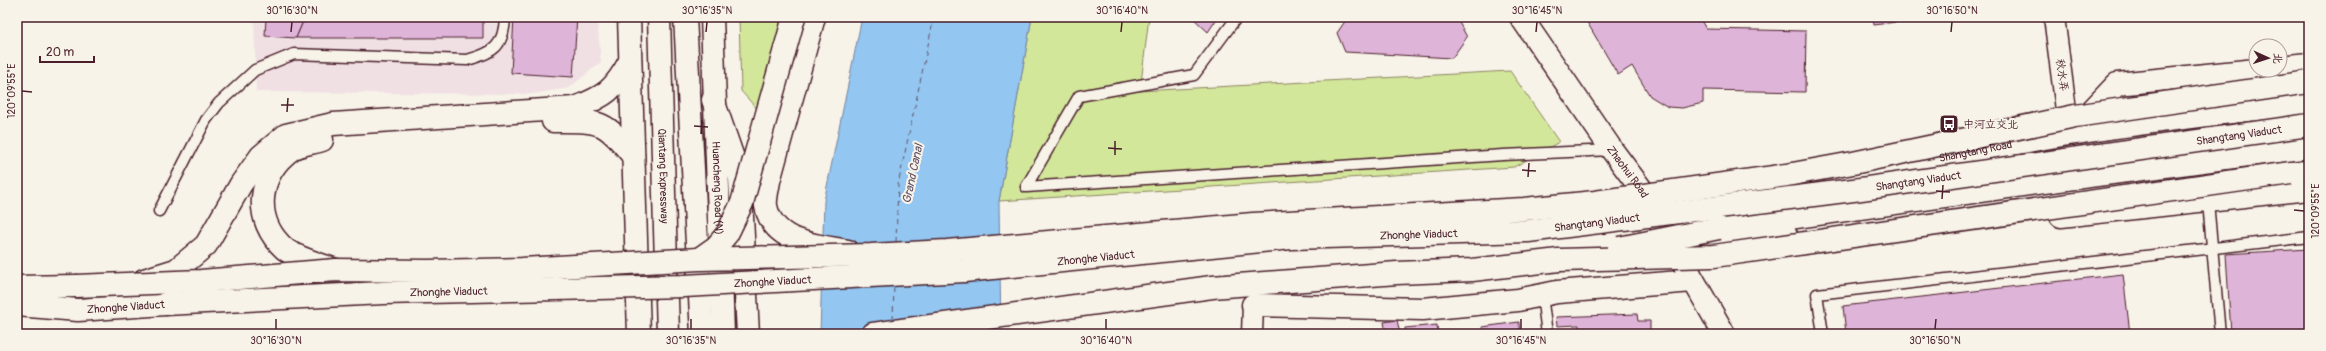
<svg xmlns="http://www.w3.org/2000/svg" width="2326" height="351" font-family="Pangolin,'LXGW WenKai TC',sans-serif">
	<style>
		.built { fill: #f0e0e4 }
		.green { fill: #d3e79b; stroke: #8e8363 }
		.water { fill: #93c6f0; stroke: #7683a1 }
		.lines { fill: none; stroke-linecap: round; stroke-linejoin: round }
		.ferry { stroke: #605166; stroke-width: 1; stroke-dasharray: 5 4; stroke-linecap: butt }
		.building { fill: #dfb4d9; stroke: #4a1f2b }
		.service-casing { stroke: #4a1f2b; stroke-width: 13 }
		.minor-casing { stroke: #4a1f2b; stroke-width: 23 }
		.tertiary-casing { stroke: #4a1f2b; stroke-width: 25 }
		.secondary-casing { stroke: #4a1f2b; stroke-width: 25 }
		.primary-casing { stroke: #4a1f2b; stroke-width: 25 }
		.trunk-casing { stroke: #4a1f2b; stroke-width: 25 }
		.service { stroke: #f7f3e8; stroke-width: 10 }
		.minor { stroke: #f7f3e8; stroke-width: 20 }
		.tertiary { stroke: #f7f3e8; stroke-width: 22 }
		.secondary { stroke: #f7f3e8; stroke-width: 22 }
		.primary { stroke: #f7f3e8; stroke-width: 22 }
		.trunk { stroke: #f7f3e8; stroke-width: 22 }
		.trunk-bridge-casing { stroke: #4a1f2b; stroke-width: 25; stroke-linecap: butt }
		.trunk-bridge { stroke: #f7f3e8; stroke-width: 22 }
		.ticks { fill: none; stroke: #4a1f2b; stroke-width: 1.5 }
		.labels { text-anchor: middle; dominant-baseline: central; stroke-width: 4; stroke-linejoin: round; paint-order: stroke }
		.street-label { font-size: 11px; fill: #4a1f2b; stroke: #f7f3e8 }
		.poi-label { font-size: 11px; fill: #4a1f2b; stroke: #f7f3e8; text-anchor: start }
		.water-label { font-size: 12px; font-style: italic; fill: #605166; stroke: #f7f3e8 }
		.neatline { fill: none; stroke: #4a1f2b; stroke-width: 1.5 }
		.ticks-label { font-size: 10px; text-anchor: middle; fill: #4a1f2b }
	</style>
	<rect width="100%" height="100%" fill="#f7f3e8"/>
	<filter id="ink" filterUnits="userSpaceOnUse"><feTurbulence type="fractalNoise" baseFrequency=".025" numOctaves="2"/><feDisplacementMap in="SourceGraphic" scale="8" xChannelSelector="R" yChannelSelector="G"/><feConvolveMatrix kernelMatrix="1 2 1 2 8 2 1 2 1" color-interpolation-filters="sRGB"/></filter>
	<g filter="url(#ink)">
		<!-- built -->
		<path class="built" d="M254,17H597L601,62L569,88L532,94L256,92Z"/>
		<!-- green -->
		<g class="green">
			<path d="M739,17H787L758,110L741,91Z"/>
			<path d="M1032,17H1149L1140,91L1510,71L1559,142L1514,167L999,201Z"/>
		</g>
		<!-- water -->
		<path class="water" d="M862,17H1032L999,201L1001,334H820L824,201Z"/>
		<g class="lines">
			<!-- ferry -->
			<g class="ferry">
				<path d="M896,242L898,185L934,17"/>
				<path d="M893,320L894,286"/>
			</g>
		</g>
		<!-- building -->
		<g class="building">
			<path d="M266,17H305L296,38L265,36Z"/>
			<path d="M305,17H483V38H296Z"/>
			<path d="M514,17H577L573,77L511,73Z"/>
			<path d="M1192,17H1218L1208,32Z"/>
			<path d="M1348,17H1456L1467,37L1452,58L1345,52L1337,33Z"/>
			<path d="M1584,17H1699L1706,29L1806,31L1805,92L1703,90V103L1682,108L1668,107L1650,96L1632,66L1618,75Z"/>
			<path d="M1873,17H1931L1874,25Z"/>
			<path d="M2309,249V334H2231L2226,254Z"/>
			<path d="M2123,274L2130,334H1846L1843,306Z"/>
			<path d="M1637,314L1638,321H1650V334H1579V325L1557,326L1556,317Z"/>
			<path d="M1397,320L1400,334H1386L1384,322Z"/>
			<path d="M1519,322L1520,334H1483L1482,327Z"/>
			<path d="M1437,325L1438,334H1405V328Z"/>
		</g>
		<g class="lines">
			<defs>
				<g id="service">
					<path d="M1237,17L1194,75L1079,96L1026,187L1503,155L1612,150"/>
					<path d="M2208,202L2220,334"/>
					<path d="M159,211L206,120L219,103L255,70L294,54L467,60C494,53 504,46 505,17"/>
					<path d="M1542,295L1547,334"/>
					<path d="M1823,334L1817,294L2309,237"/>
				</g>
				<g id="minor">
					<path d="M2054,17L2069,133"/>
					<path d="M1252,334L1253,305"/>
				</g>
				<g id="tertiary">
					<path id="s1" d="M1521,17L1612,150L1642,190L1724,334"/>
					<path d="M1253,305L1423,309L1518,300L1557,292L1693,281"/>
				</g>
				<g id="secondary">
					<path d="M2280,67L2309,64"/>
					<path d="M2080,123L2117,84L2256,70"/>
				</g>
				<g id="primary">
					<path d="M629,17L639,334"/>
					<path id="s2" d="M712,17L723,334"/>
					<path id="s3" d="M1816,180C1901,168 1985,147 2069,134C2149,121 2229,112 2309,103"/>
					<path d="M2061,216L2309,189"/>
					<path d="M1674,248L1786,235"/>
				</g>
				<g id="trunk">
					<path id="s4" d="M659,17L668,334"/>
					<path d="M814,17L769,181C768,188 765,199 766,206C773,244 818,245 848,251"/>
					<path d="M713,100L740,178L748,334"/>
					<path d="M553,121C599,121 604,119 633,156"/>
					<path d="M322,140C313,143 300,144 292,149C257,174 252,220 285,249C296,258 322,265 336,270"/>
					<path d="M2291,173L2309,172"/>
					<path d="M695,207L702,334"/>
					<path d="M1719,228L2036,183L2309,147"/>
					<path d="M144,280L176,270L206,245L241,184L261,156L286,135L333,124L575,108C606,96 614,90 630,61"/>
					<path d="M17,287L76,286"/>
					<path id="s5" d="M17,305L78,310L165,304"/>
					<path d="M873,334L1212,287L1397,273L1472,270L1559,260"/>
				</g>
			</defs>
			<!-- service casing -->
			<use href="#service" class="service-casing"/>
			<!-- minor casing -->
			<use href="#minor" class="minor-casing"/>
			<!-- tertiary casing -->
			<use href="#tertiary" class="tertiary-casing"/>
			<!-- secondary casing -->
			<use href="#secondary" class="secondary-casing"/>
			<!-- primary casing -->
			<use href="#primary" class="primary-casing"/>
			<!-- trunk casing -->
			<use href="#trunk" class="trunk-casing"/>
			<!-- service -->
			<use href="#service" class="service"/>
			<!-- minor -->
			<use href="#minor" class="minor"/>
			<!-- tertiary -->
			<use href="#tertiary" class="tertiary"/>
			<!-- secondary -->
			<use href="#secondary" class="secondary"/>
			<!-- primary -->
			<use href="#primary" class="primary"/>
			<!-- trunk -->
			<use href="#trunk" class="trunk"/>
			<defs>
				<g id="trunk-bridge">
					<path d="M685,17L695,207"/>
					<path d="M1619,248L1719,228"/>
					<path d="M699,259L716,247L727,234L742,203L794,17"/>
					<path d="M1559,260L1714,256L2291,173"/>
					<path d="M76,286L201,281L336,270L427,271L522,269L699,259L871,255L947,251L1253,224L1524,209L1595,202L1787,175L1853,163L2075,116L2309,82"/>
					<path id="s6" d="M165,304L383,293L684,286L964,271L1291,238L1528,231L1861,189L2309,125"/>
				</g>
			</defs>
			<!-- trunk-bridge casing -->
			<use href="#trunk-bridge" class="trunk-bridge-casing"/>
			<!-- trunk-bridge -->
			<use href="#trunk-bridge" class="trunk-bridge"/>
		</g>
	</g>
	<!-- ticks -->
	<path class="ticks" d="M291,32L292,22M706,32L707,22M1121,32L1122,22M1536,32L1537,22M1951,32L1952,22M22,91L32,92M281,105H294M287,112L288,98M694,126L708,127M701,134L702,120M1108,148L1122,149M1115,155V141M1522,170L1536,171M1528,177L1529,163M1936,191L1950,192M1942,199L1943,185M2294,210L2304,211M276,329V319M691,329V319M1106,329V319M1521,329V319M1935,329L1936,319"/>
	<!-- icons -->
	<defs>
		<symbol id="bus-square" viewBox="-11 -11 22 22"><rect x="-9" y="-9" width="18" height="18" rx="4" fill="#4a1f2b" stroke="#f7f3e8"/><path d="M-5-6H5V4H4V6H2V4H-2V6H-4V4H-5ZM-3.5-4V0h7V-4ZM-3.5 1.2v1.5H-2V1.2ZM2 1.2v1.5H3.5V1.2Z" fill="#fff"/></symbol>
	</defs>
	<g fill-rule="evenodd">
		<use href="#bus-square" x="1938" y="113" width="22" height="22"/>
	</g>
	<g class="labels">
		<!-- street labels -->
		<g class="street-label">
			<text transform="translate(2062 75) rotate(82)">秋水弄</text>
			<text stroke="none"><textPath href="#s6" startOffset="2083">Shangtang Viaduct</textPath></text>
			<text stroke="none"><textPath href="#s3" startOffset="162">Shangtang Road</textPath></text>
			<text stroke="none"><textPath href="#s1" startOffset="188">Zhaohui Road</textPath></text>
			<text stroke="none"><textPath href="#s4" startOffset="159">Qiantang Expressway</textPath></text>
			<text stroke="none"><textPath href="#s6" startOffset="1759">Shangtang Viaduct</textPath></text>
			<text stroke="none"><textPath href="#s2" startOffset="171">Huancheng Road (N)</textPath></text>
			<text stroke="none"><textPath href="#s6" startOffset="1435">Shangtang Viaduct</textPath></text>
			<text stroke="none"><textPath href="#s6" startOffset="1256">Zhonghe Viaduct</textPath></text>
			<text stroke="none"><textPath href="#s6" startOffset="932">Zhonghe Viaduct</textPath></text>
			<text stroke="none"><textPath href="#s6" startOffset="608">Zhonghe Viaduct</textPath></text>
			<text stroke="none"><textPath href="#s6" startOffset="284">Zhonghe Viaduct</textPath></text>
			<text stroke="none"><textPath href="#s5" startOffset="109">Zhonghe Viaduct</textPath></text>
		</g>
		<!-- poi labels -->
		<g class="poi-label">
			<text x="1963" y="124">中河立交北</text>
		</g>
		<!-- water labels -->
		<g class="water-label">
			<text transform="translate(913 174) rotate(-78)">Grand Canal</text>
		</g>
	</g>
	<!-- margin -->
	<rect width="2326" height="351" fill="none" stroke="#f7f3e8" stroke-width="44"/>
	<!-- north arrow -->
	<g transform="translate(2268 58) rotate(93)"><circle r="19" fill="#f7f3e8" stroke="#b29e9c"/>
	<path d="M0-3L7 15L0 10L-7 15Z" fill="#4a1f2b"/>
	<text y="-6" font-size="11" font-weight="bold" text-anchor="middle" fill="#4a1f2b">北</text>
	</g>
	<!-- scale -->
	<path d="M40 56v6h54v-6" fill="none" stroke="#4a1f2b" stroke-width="2"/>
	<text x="46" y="56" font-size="12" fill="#4a1f2b" stroke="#f7f3e8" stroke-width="3" paint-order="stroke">20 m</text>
	<rect x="22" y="22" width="2282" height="307" class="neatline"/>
	<g class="ticks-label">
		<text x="292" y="14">30°16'30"N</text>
		<text x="707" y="14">30°16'35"N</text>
		<text x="1122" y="14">30°16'40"N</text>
		<text x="1537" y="14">30°16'45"N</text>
		<text x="1952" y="14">30°16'50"N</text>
		<text transform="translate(11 91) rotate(-90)" y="4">120°09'55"E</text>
		<text transform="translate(2315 211) rotate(-90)" y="4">120°09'55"E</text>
		<text x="276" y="344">30°16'30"N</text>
		<text x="691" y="344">30°16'35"N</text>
		<text x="1106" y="344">30°16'40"N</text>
		<text x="1521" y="344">30°16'45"N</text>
		<text x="1935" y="344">30°16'50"N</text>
	</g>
</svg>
